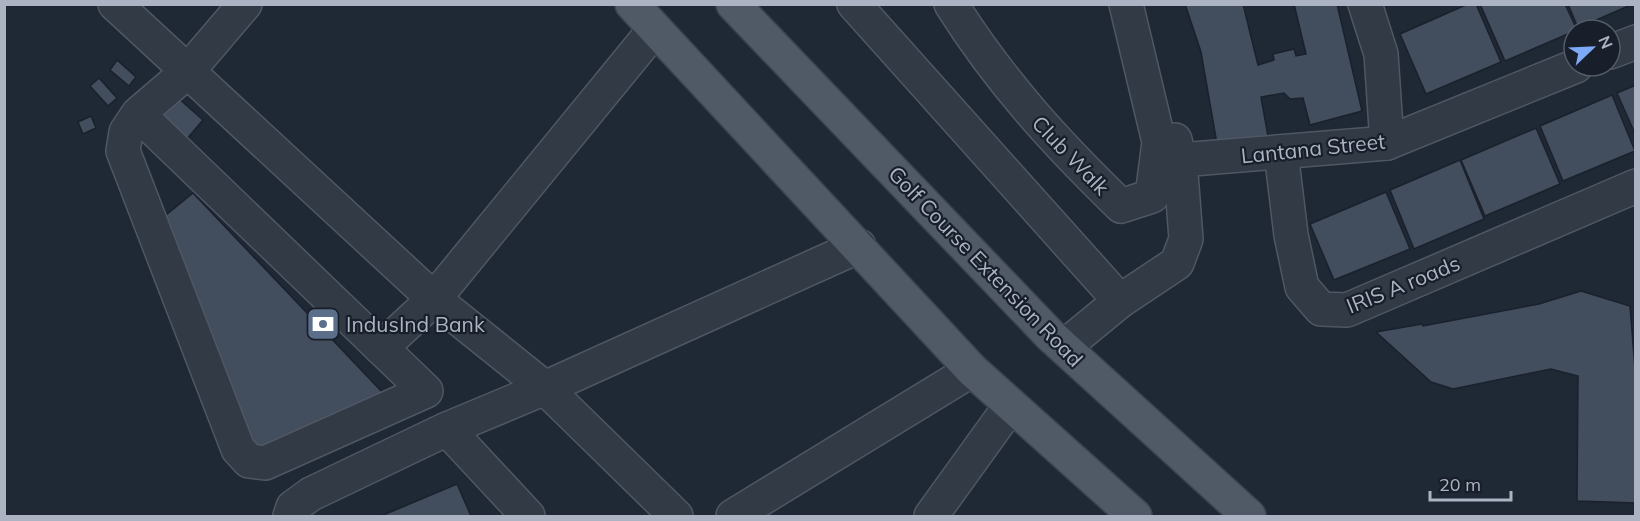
<svg xmlns="http://www.w3.org/2000/svg" width="1640" height="521" font-family="Mulish,sans-serif">
	<style>
		.building { fill: #424d5d; stroke: #1a212c; stroke-width: 1.5 }
		.lines { fill: none; stroke-linecap: round; stroke-linejoin: round }
		.minor-casing { stroke: #505764; stroke-width: 36 }
		.major-casing { stroke: #3c434f; stroke-width: 36 }
		.minor { stroke: #323a45; stroke-width: 33 }
		.major { stroke: #505966; stroke-width: 33 }
		.labels { text-anchor: middle; dominant-baseline: central; stroke-width: 4.5; stroke-linejoin: round; paint-order: stroke }
		.street-label { font-size: 21px; fill: #acb4c3; stroke: #181f2a }
		.poi-label { font-size: 21px; fill: #acb4c3; stroke: #181f2a; text-anchor: start }
	</style>
	<rect width="100%" height="100%" fill="#1f2835"/>
	<!-- building -->
	<g class="building">
		<path d="M1185,4H1243L1258,65L1274,60L1273,54L1294,49L1296,56L1306,54L1294,4H1337L1362,111L1310,125L1303,98L1290,99L1284,93L1261,97L1268,136L1217,144L1201,52Z"/>
		<path d="M1468,4H1476L1501,62L1426,94L1400,34Z"/>
		<path d="M1480,4H1565L1577,30L1505,61Z"/>
		<path d="M1568,4H1633L1578,28Z"/>
		<path d="M117,60L136,77L129,86L110,70Z"/>
		<path d="M99,78L117,98L108,106L90,86Z"/>
		<path d="M1636,85V136L1617,93Z"/>
		<path d="M1612,95L1635,151L1563,181L1540,126Z"/>
		<path d="M177,97L203,120L186,140L159,117Z"/>
		<path d="M91,116L96,128L83,134L78,122Z"/>
		<path d="M1536,128L1560,184L1485,216L1461,160Z"/>
		<path d="M1460,160L1484,219L1414,249L1390,190Z"/>
		<path d="M1386,192L1410,249L1334,280L1310,224Z"/>
		<path d="M193,193L384,394L249,460L155,224Z"/>
		<path d="M1581,291L1630,306L1636,382V503L1577,501L1578,376L1551,369L1453,389L1431,382L1376,332L1422,324L1423,326L1539,304Z"/>
		<path d="M457,484L471,516H381Z"/>
	</g>
	<g class="lines">
		<defs>
			<g id="minor">
				<path d="M115,4L434,299L545,388L676,516"/>
				<path d="M854,4L1120,301"/>
				<path d="M951,4C1001,83 1055,142 1121,206L1152,196L1159,142L1126,4"/>
				<path d="M1365,4L1381,54L1387,143"/>
				<path d="M1610,52L1636,42"/>
				<path d="M138,114L426,391L265,463L249,461L238,449L123,151L126,132L138,114L187,72L245,4"/>
				<path d="M1281,152L1291,235L1302,287L1321,309L1347,310L1636,186"/>
				<path d="M1180,160L1387,143L1576,66"/>
				<path d="M1064,347L1120,301L1177,263L1186,239L1180,160L1175,140"/>
				<path d="M381,348L434,299L655,29"/>
				<path d="M447,429L528,516"/>
				<path d="M290,516L293,507L311,494L447,429L545,388L859,246"/>
				<path d="M733,516L972,370"/>
				<path d="M931,516L1011,405"/>
			</g>
			<g id="major">
				<path d="M632,4L972,370L1135,516"/>
				<path d="M733,4L1051,336L1249,516"/>
			</g>
		</defs>
		<!-- minor casing -->
		<use href="#minor" class="minor-casing"/>
		<!-- major casing -->
		<use href="#major" class="major-casing"/>
		<!-- minor -->
		<use href="#minor" class="minor"/>
		<!-- major -->
		<use href="#major" class="major"/>
	</g>
	<!-- icons -->
	<defs>
		<symbol id="bank-square" viewBox="-11 -11 22 22"><rect x="-9" y="-9" width="18" height="18" rx="4" fill="#5c6f8a" stroke="#181f2a"/><path d="M-6-4H6V4H-6ZM0-2.3a2.3 2.3 0 1 0 0 4.6a2.3 2.3 0 1 0 0-4.6Z" fill="#fff"/></symbol>
	</defs>
	<g fill-rule="evenodd">
		<use href="#bank-square" x="304" y="305" width="38" height="38"/>
	</g>
	<g class="labels">
		<!-- street labels -->
		<g class="street-label">
			<text transform="translate(1313 148) rotate(-6)">Lantana Street</text>
			<text transform="translate(1071 155) rotate(46)">Club Walk</text>
			<text transform="translate(986 266) rotate(46)">Golf Course Extension Road</text>
			<text transform="translate(1403 284) rotate(-22)">IRIS A roads</text>
		</g>
		<!-- poi labels -->
		<g class="poi-label">
			<text x="346" y="324">IndusInd Bank</text>
		</g>
	</g>
	<!-- border -->
	<rect width="1640" height="521" fill="none" stroke="#acb4c3" stroke-width="12"/>
	<!-- north arrow -->
	<g transform="translate(1592 48) rotate(67)"><circle r="28" fill="#181f2a" stroke="#535b67" stroke-width="1.5"/>
	<path d="M0-4.5L10 22L0 15L-10 22Z" fill="#7daaf6"/>
	<text y="-9" font-size="16" font-weight="bold" text-anchor="middle" fill="#acb4c3">N</text>
	</g>
	<!-- scale -->
	<path d="M1430 491v9h81v-9" fill="none" stroke="#acb4c3" stroke-width="3"/>
	<text x="1439" y="491" font-size="18" fill="#acb4c3" stroke="#181f2a" stroke-width="4.5" paint-order="stroke">20 m</text>
</svg>
